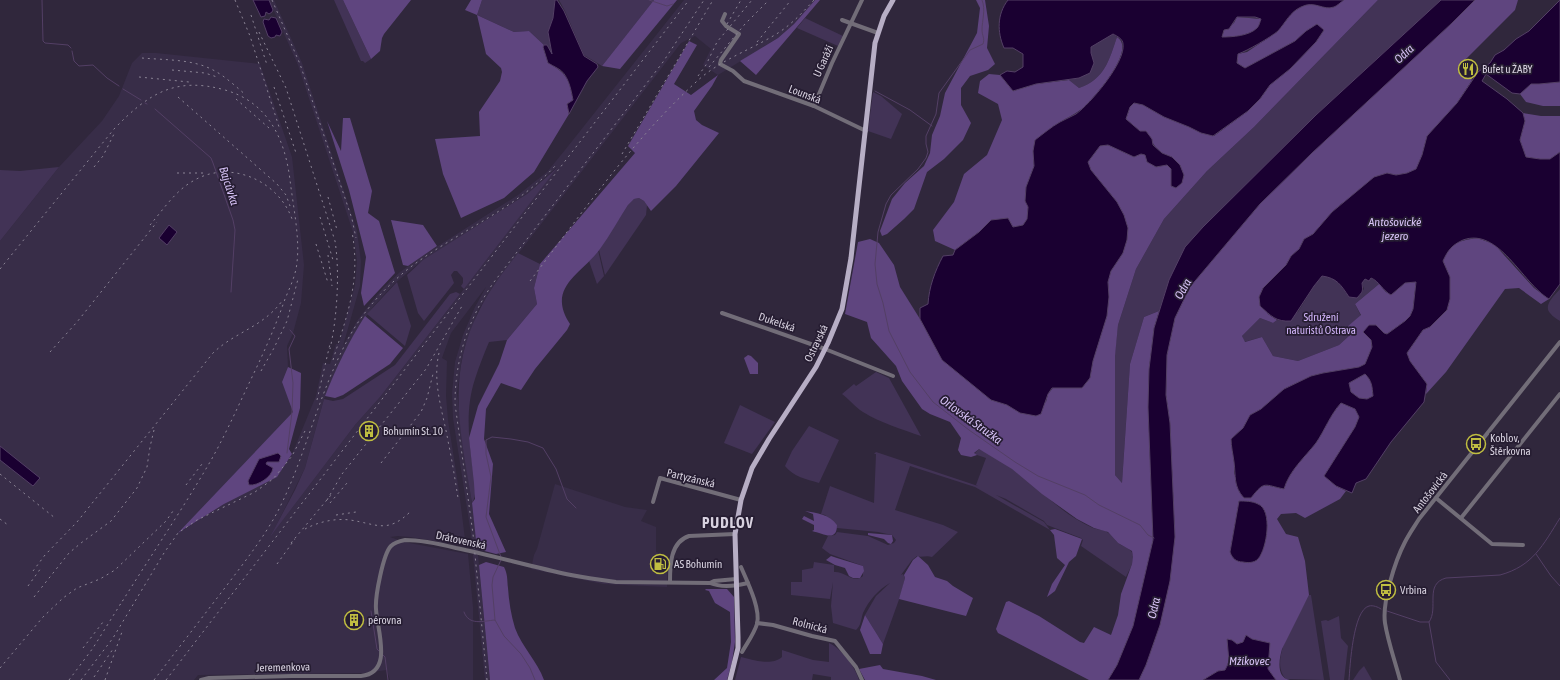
<svg xmlns="http://www.w3.org/2000/svg" width="1560" height="680" font-family="'Asap Condensed',sans-serif">
	<style>
		.built { fill: #382d48; fill-rule: evenodd }
		.green { fill: #423356 }
		.forest { fill: #5f457f; fill-rule: evenodd }
		.water { fill: #1a0031; stroke: #533f65; fill-rule: evenodd }
		.lines { fill: none; stroke-linecap: round; stroke-linejoin: round }
		.stream { stroke: #533f65; stroke-width: 1 }
		.minor { stroke: #726d78; stroke-width: 4 }
		.major { stroke: #b7aec5; stroke-width: 5 }
		.rail { stroke: #8b8495; stroke-width: 1; stroke-dasharray: 2 4; stroke-linecap: butt }
		.labels { text-anchor: middle; dominant-baseline: central; stroke-width: 3.5; stroke-linejoin: round; paint-order: stroke }
		.street-label { font-size: 11px; fill: #d7d1df; stroke: #261d32 }
		.poi-label { font-size: 11px; fill: #d7d1df; stroke: #261d32; text-anchor: start }
		.park-label { font-size: 11px; fill: #d2b5fa; stroke: #261d32 }
		.water-label { font-size: 12px; font-style: italic; fill: #d6c1f5; stroke: #261d32 }
		.district-label { font-size: 15px; font-weight: bold; letter-spacing: 1px; fill: #d7d1df; stroke: #261d32 }
	</style>
	<rect width="100%" height="100%" fill="#30273c"/>
	<!-- built -->
	<g class="built">
		<path d="M269,0H274L302,63L357,231L361,261L360,286L343,346L357,321L370,304L383,288L400,272L424,255L518,195L547,172L565,150L684,0H815L794,24L778,38L718,75L703,65L711,49L695,36L681,43L494,285L479,309L465,346L461,363L457,393L476,534L490,680H485L471,534L453,418L452,393L455,362L463,335L475,307L486,287L451,333L442,358L447,361L446,396L448,420L459,491L466,547L460,545L410,537L398,536L390,537L404,542L468,554L473,607V680H390L387,670L364,673L198,675L194,680H0V241L59,167L102,121L119,96L132,63L142,53H156L260,64L292,157L304,265L301,303L293,333L287,346L288,367L282,382L294,412L180,532L224,504L290,459L316,396L323,363L330,364L336,344H339L355,285L357,261L353,232L298,65ZM557,167L464,289L380,397L355,425L272,534L305,468L324,399L332,380L356,331L373,307L394,284L418,264L528,193Z"/>
		<path d="M555,484L625,507L647,510L641,521L656,527V552L668,556L667,587L603,584L531,569L534,555L537,549Z"/>
	</g>
	<!-- green -->
	<g class="green">
		<path d="M334,0H343L371,59L365,63L363,61H361Z"/>
		<path d="M482,0H555L553,18L548,32L552,55L547,45H544L529,31L514,32L477,15Z"/>
		<path d="M559,0H654L602,66L584,55L565,11Z"/>
		<path d="M1378,0H1441L1316,115L1169,280L1159,311L1144,317L1130,364L1122,483L1115,475L1114,362L1118,325L1136,269L1164,219L1207,171L1254,127Z"/>
		<path d="M805,18L843,36L838,46L797,28Z"/>
		<path d="M1113,34L1117,37C1109,60 1105,79 1079,88L1069,80L1079,78L1094,63L1091,53V47Z"/>
		<path d="M873,92L881,96L902,114L891,139L868,131Z"/>
		<path d="M59,167L0,241V170L20,171Z"/>
		<path d="M557,168L464,289L461,286L463,283V278L457,271H454L451,275L454,283L424,321L418,313L407,275L423,260L527,194Z"/>
		<path d="M639,198L644,201L647,205L646,215L605,275L599,250L628,205L634,199Z"/>
		<path d="M598,250L604,276L597,284L589,261Z"/>
		<path d="M518,253L540,264L534,288L537,304L507,340L489,342C484,354 479,366 475,379C466,406 468,434 472,461C473,473 479,493 472,503C461,434 445,375 480,309C490,289 504,271 518,253Z"/>
		<path d="M1322,276C1337,278 1341,285 1349,297L1357,298L1364,289L1362,283L1363,280C1370,278 1374,278 1379,284L1355,304L1361,316L1348,326L1350,335L1339,345L1298,361L1273,356L1262,337L1244,342L1242,336L1260,318L1273,323L1277,320L1284,321L1298,312L1314,286Z"/>
		<path d="M397,282L411,326L405,346L367,314Z"/>
		<path d="M1560,289V321C1557,319 1553,317 1550,313C1543,305 1555,295 1560,289Z"/>
		<path d="M456,292L460,294L380,397L355,425L270,537L295,490L305,468L324,399L333,401L343,399L395,365L450,294Z"/>
		<path d="M876,372L889,378L921,436C901,429 881,423 863,412C855,407 847,397 842,394L854,384L856,386Z"/>
		<path d="M740,405L775,422L752,454L724,443Z"/>
		<path d="M809,426L839,440L819,483C806,479 794,477 785,466L792,451Z"/>
		<path d="M979,449C1022,467 1050,509 1093,528C1097,530 1103,529 1107,532C1112,535 1114,539 1118,543C1122,546 1127,547 1131,551C1137,559 1129,570 1126,577L1081,546L1083,540L1081,538L1047,525L1044,521L1006,499L996,495L1044,522L1050,530L975,487L910,466L895,510L943,525L958,532L932,557C926,555 921,558 917,556L912,560L901,575L903,574L905,578L901,594L883,644L865,615L876,596L890,583C878,590 869,600 863,613C861,619 861,626 856,630L833,623L831,606L833,582L830,599L791,595V582H802V570L813,568L814,562L834,565V572C845,571 853,584 863,576V566L830,554L822,548L828,536L835,535L837,532L868,536L888,545L894,543L896,540L892,535L878,532L837,528V525L825,515L821,514L830,486L874,503L876,454H874L876,452L978,486L976,485L986,458L974,454Z"/>
		<path d="M1309,595H1311L1324,680L1286,679C1267,660 1299,616 1309,595Z"/>
		<path d="M1339,616L1341,638L1348,646L1344,680H1330L1321,621L1326,620L1328,621Z"/>
		<path d="M829,643C842,649 855,667 859,680H831V677L813,674L812,680H735L741,657C753,660 772,666 782,657V650L813,660L829,662Z"/>
		<path d="M1364,666L1372,680H1353L1359,671Z"/>
	</g>
	<!-- forest -->
	<g class="forest">
		<path d="M343,0H411L384,34L382,38L380,51L371,59Z"/>
		<path d="M471,0H482L477,15L514,32L529,31L544,45L543,47L548,63C566,73 570,79 573,100L567,104L569,114L534,172L504,198L461,218L443,174L435,139L480,136L479,112L500,81L502,72L501,68L486,54L477,15L465,10Z"/>
		<path d="M654,0H677L620,69L602,66Z"/>
		<path d="M815,0H820L756,75L740,61L778,38L794,24Z"/>
		<path d="M976,0H985L989,26L987,48L995,64L988,70L970,76L961,88V105L971,123L963,140L944,159L927,172L914,209L904,219L887,234L882,236L880,231L892,199L905,183L924,166L930,153L932,135L940,116L945,93L977,33L980,8Z"/>
		<path d="M1344,0H1378L1254,127L1207,171L1164,219L1136,269L1118,325L1115,356V475L1122,483L1130,364L1144,317L1159,311L1154,328L1149,369L1148,407L1153,540L1133,626L1117,665L1108,680H1089L998,633L996,629L1006,602L1009,601L1039,616L1080,642L1084,643L1094,627L1111,635L1118,615L1121,594L1132,564L1133,557L1132,551L1118,543L1108,532L1094,528L1077,519L1042,494L1012,469L979,449L974,453L977,455L971,457L961,455L958,450L961,438L950,422L930,414L922,409L902,381L896,366L871,338L867,322L845,314L858,242L870,239L879,243L894,265L900,287L920,319L942,360L991,400L1007,405L1020,413L1046,402L1048,394L1053,388H1082L1090,378L1093,361L1109,297L1108,282L1111,271L1123,253L1117,202L1091,170L1088,162L1100,146L1108,145L1134,157L1141,154L1145,155L1156,167L1167,165L1171,169V186L1176,188L1172,157C1156,152 1154,145 1146,131H1140L1126,119L1130,107L1134,103L1143,105L1164,117L1189,127L1201,133L1214,136L1248,111L1260,99L1270,85L1290,69L1316,42L1324,30L1306,31L1295,41L1245,68L1237,63L1238,54L1247,52L1277,32L1293,12L1303,6L1312,3L1323,7H1333Z"/>
		<path d="M1475,0H1518L1515,10L1464,61L1467,66L1464,69L1472,80L1457,103L1427,136L1422,155L1416,169L1407,173L1396,175L1387,173L1341,204L1332,212L1313,234L1304,239L1299,249L1291,256L1286,265L1263,288L1259,297L1268,314L1277,320L1273,323L1260,318L1242,336L1245,342L1262,337L1273,356L1298,361L1339,345L1350,335L1348,326L1361,315L1355,304L1379,284L1386,292L1391,295L1405,283L1416,281L1413,309L1410,316L1405,321L1387,334L1384,333L1376,325H1369L1364,332L1371,340L1372,348L1365,364L1359,367L1323,373L1311,376L1284,389L1261,409L1250,415L1243,428L1231,439L1234,462V473L1244,498H1250C1264,480 1265,486 1284,489C1289,471 1305,457 1316,443C1325,430 1330,415 1341,403L1355,409L1359,417L1355,427L1324,476L1336,486L1346,491L1340,499L1305,518L1296,513L1281,514L1277,519L1286,534L1298,537L1305,561L1309,595L1282,649C1279,659 1276,678 1290,680H1276L1268,669L1270,643L1252,639L1246,636L1243,642L1237,644L1232,640C1230,650 1230,661 1225,670L1218,671L1203,680H1139L1146,665L1160,625L1175,537L1170,423L1166,395L1167,355L1175,318L1190,287L1260,204L1312,153L1452,23ZM1239,501C1245,501 1252,501 1258,504C1273,510 1267,549 1258,559C1254,563 1248,563 1243,562C1236,562 1232,558 1230,552Z"/>
		<path d="M1237,17L1261,19C1260,22 1259,26 1257,28C1250,36 1232,37 1222,37L1224,30L1234,23Z"/>
		<path d="M1117,37C1137,49 1095,97 1084,107C1076,114 1068,117 1060,122C1050,129 1041,142 1033,151L1034,166L1026,187L1025,201L1028,207L1027,219L1023,225L1013,227L991,220L979,232L955,250L935,241L933,230L954,202L964,174L987,155L1002,120L998,104L978,93L980,81L989,74L1000,75L1013,91L1036,84L1069,80L1079,88C1105,79 1109,60 1117,37Z"/>
		<path d="M689,41L697,45L674,84L691,95L718,75L712,86L694,111L696,120L702,125L719,133L676,186L651,211L644,201L639,198L634,199L628,205C619,219 610,235 600,249C581,275 546,287 570,324L567,330L535,369L521,390L501,383L486,409L484,439L493,464L489,514L506,552L496,554L477,549L472,503L475,499L474,483L469,438L478,406L499,364L507,340L537,304L534,288L540,264L635,153L628,146Z"/>
		<path d="M1560,82V106H1543L1526,102L1520,94L1531,84H1539Z"/>
		<path d="M1523,113L1541,116H1560V152L1550,159H1540L1526,157L1520,140L1525,121Z"/>
		<path d="M343,118H350L372,191L368,213L379,221L395,273L364,306L361,293L366,257L349,190L327,121L341,151Z"/>
		<path d="M391,220L423,225L437,246L408,266L403,265Z"/>
		<path d="M1477,238L1494,244L1534,288L1549,299L1541,304L1519,288L1505,289L1446,372L1426,394L1427,384L1410,361L1407,353L1423,330L1430,327L1447,310L1450,299V277L1443,261C1450,243 1458,241 1477,238Z"/>
		<path d="M365,316L403,348L390,364L343,395L335,398L325,396C336,368 349,341 365,316Z"/>
		<path d="M748,355L751,356L758,363V374H750L744,358Z"/>
		<path d="M288,367L301,373L300,408L289,449L292,454L277,477L224,504L178,533L293,412L282,382Z"/>
		<path d="M1365,374C1372,380 1372,386 1373,396L1367,399L1359,398L1351,392L1349,383Z"/>
		<path d="M805,511C817,513 829,514 837,525C837,542 824,534 812,531L814,530V525L802,519L804,516L814,521L813,514Z"/>
		<path d="M1055,529L1082,539L1076,556L1069,562L1055,591L1047,597L1052,584L1065,565L1057,558L1054,535L1050,530Z"/>
		<path d="M868,533L892,535L893,541L891,544L888,543L884,539L868,535Z"/>
		<path d="M831,556L837,558L863,566L864,571L860,578H853L849,576L845,568L835,565L826,560Z"/>
		<path d="M918,556L928,565L935,577L947,581L953,586L973,598L966,616L899,599L905,578L904,575L913,560Z"/>
		<path d="M486,562L504,567C508,575 507,580 508,588C509,602 511,615 515,628C522,647 537,661 544,680H490L479,565Z"/>
		<path d="M706,589H727L734,597L735,642L732,662L727,680H714L727,668L731,642L730,612L715,603L709,591L705,590Z"/>
		<path d="M865,615L883,644L881,654H870L860,630Z"/>
		<path d="M880,665L883,669L922,676L936,680H865L859,669Z"/>
	</g>
	<!-- water -->
	<g class="water">
		<path d="M253,0H269L273,10L272,12L269,14L266,12L265,16L261,17Z"/>
		<path d="M555,0H557L564,11L584,56L597,64L598,67L587,81L569,114L567,104L573,100C571,89 568,73 557,68C554,66 551,65 548,63L543,47L544,45H547L552,54L548,32L553,18Z"/>
		<path d="M1008,0H1344C1341,2 1337,6 1334,7C1323,11 1315,0 1301,7C1290,12 1286,22 1278,31C1271,37 1247,51 1238,54L1237,63L1245,68L1295,41L1306,31L1317,24L1324,30L1316,42L1290,69L1270,85L1260,99L1248,111L1213,136L1201,133L1189,127L1164,117L1143,105L1134,103L1130,107L1126,119L1140,131H1146L1152,139L1153,145L1162,153L1172,157L1180,165L1184,175L1182,183L1176,188L1171,186V169L1167,165L1156,167L1147,162L1145,155L1141,154L1134,157L1108,145L1100,146L1088,162L1091,170L1117,202L1124,215L1128,228L1127,240L1123,253L1111,271L1108,282L1109,297L1107,316L1093,361L1090,378L1082,388H1052L1048,394L1041,414L1036,416L1020,413L1007,405L991,400L942,360L920,319V308L928,304C929,287 935,271 943,256L953,255L955,250L979,232L991,220L1008,218L1013,227L1023,225L1027,219L1028,207L1025,201L1026,187L1034,166L1033,151L1035,140C1043,134 1051,127 1060,122C1065,119 1071,117 1076,114C1090,104 1126,62 1123,44C1123,39 1117,36 1113,34L1091,47V53L1094,63L1090,73L1079,78L1036,84L1013,91L1000,75L1007,71L1015,72L1023,67V54L1013,48H1004C997,32 997,14 1008,0ZM1237,17H1255L1261,19C1260,22 1259,26 1257,28C1249,36 1232,37 1222,37L1224,30L1229,29Z"/>
		<path d="M1441,0H1475L1452,23L1312,153L1260,204L1190,287L1175,318L1167,355L1166,395L1170,423L1175,537L1170,581L1160,625L1146,665L1139,680H1108L1117,665L1133,626L1153,540L1148,407L1149,369L1154,328L1169,280L1185,247L1203,227L1316,115Z"/>
		<path d="M1560,0V82L1539,84H1531L1520,94L1512,93L1486,74L1482,81L1507,99L1523,113L1525,121L1520,140L1526,157L1540,159H1550L1560,152V284L1549,299C1522,283 1499,227 1463,240C1452,245 1448,250 1443,261L1450,277V299L1447,310L1430,327L1423,330L1407,353L1410,361L1427,384L1424,402L1391,442L1366,479L1356,483L1352,493L1336,486L1324,476L1355,427L1359,417L1355,409L1341,403C1330,415 1325,430 1316,443C1305,457 1289,471 1284,489C1264,485 1265,480 1251,498H1244C1233,486 1236,476 1234,462C1233,454 1231,446 1231,439L1243,428L1250,415L1261,409L1284,389L1311,376L1323,373L1359,367L1365,364L1372,347L1371,340L1363,332L1369,325H1376L1384,333L1387,334L1405,321L1410,316L1413,309L1416,282L1405,283L1391,295C1383,291 1379,281 1371,278L1369,281L1365,279L1362,283C1363,292 1363,291 1357,298L1349,297C1341,285 1337,278 1322,276L1314,286L1291,321C1276,322 1271,316 1260,306L1259,297L1263,288L1286,265L1291,256L1299,249L1304,239L1313,234L1332,212L1374,177L1387,173L1396,175L1407,173L1416,169L1422,155L1427,136L1457,103L1478,72L1490,63L1495,55L1504,50L1516,39L1529,31ZM1365,374C1372,381 1372,386 1373,396L1367,399L1359,398L1351,392L1349,383Z"/>
		<path d="M271,17L276,18L282,32L280,36L276,35L275,37L271,38L268,36L263,22L264,19L269,20Z"/>
		<path d="M169,225L177,232L167,245L159,238Z"/>
		<path d="M0,446L40,478L33,486L0,460Z"/>
		<path d="M278,453L281,456L279,462H267L266,464L273,468C272,477 258,486 249,485L248,481L259,459Z"/>
		<path d="M1239,501C1245,501 1252,501 1258,504C1273,510 1267,549 1258,559C1254,563 1248,563 1243,562C1236,562 1232,558 1230,552Z"/>
		<path d="M1246,635L1252,639L1270,643L1268,669L1276,680H1203L1218,671L1225,670L1229,662L1227,639L1232,640L1237,644L1243,642Z"/>
	</g>
	<g class="lines">
		<!-- stream -->
		<g class="stream">
			<path d="M42,0L43,41L45,43L68,45L71,48"/>
			<path d="M649,0L667,6L673,4"/>
			<path d="M982,0C986,10 982,20 982,30C982,35 985,39 983,44L970,50L939,93L936,114L926,136V144L928,152L926,158L918,169L891,195L886,204L878,232L875,264L877,284L883,303L889,331L910,372L933,402L969,430L1015,462L1038,476L1085,495L1099,505L1140,525L1148,535L1154,538"/>
			<path d="M72,51L74,61L79,66L93,65L107,78L119,86"/>
			<path d="M123,89L141,100"/>
			<path d="M875,91L910,110L932,126"/>
			<path d="M145,103L147,104"/>
			<path d="M155,109L211,158L213,163L233,220L235,230L231,292"/>
			<path d="M287,453L292,412L293,383L289,349L295,336L290,330"/>
			<path d="M1536,554L1551,576L1560,586"/>
			<path d="M501,557L486,517L491,477L486,454V440L492,437L511,439L528,442L543,448L556,469L567,499L576,508"/>
			<path d="M371,611L377,649L379,651"/>
			<path d="M1387,611L1420,622H1429C1439,608 1424,584 1446,578L1500,575C1533,566 1543,545 1560,518"/>
			<path d="M464,612C469,626 483,621 495,620L504,636L521,654L530,668L535,680"/>
			<path d="M495,620L492,585L493,577L501,560"/>
			<path d="M1429,622L1436,662L1450,680"/>
			<path d="M383,655L385,657L388,680"/>
			<path d="M1349,680C1350,666 1353,610 1369,606C1373,605 1378,607 1381,609"/>
		</g>
		<!-- minor -->
		<g class="minor">
			<path d="M725,14L722,21L726,26L739,34L721,60L720,64L733,71L744,81L814,106L866,131"/>
			<path d="M842,20L878,33"/>
			<path d="M814,106L832,63L862,0"/>
			<path d="M722,313L825,349L893,376"/>
			<path d="M1436,498L1492,544L1523,545"/>
			<path d="M653,502L660,478L741,500"/>
			<path d="M1461,518L1560,394"/>
			<path d="M741,567C747,581 761,609 757,624C754,634 747,643 742,652"/>
			<path d="M670,582C670,566 670,542 689,536L735,534"/>
			<path d="M710,583C722,588 736,586 748,583"/>
			<path d="M757,623L773,625L812,636L835,641L856,667L862,680"/>
			<path d="M201,680L209,678L292,676H361C394,673 377,630 376,609C375,597 383,554 391,546C395,542 400,541 405,540C422,540 440,544 456,548C495,556 532,567 571,575C586,578 601,580 616,582L710,583L714,581L736,579"/>
			<path d="M1400,680C1395,661 1388,642 1385,623C1382,602 1395,561 1405,542C1409,534 1414,527 1419,519L1560,342"/>
		</g>
		<!-- major -->
		<path class="major" d="M730,680L738,648V637L735,534L741,500L752,468L769,439L816,367L828,343L842,309L851,258L875,43L884,16L893,0"/>
		<!-- rail -->
		<g class="rail">
			<path d="M235,0L250,36L280,130"/>
			<path d="M272,0L300,64L352,219L356,238"/>
			<path d="M251,15L267,65"/>
			<path d="M727,24L741,0"/>
			<path d="M259,32L286,88L335,241C340,273 337,318 330,349"/>
			<path d="M757,42L791,0"/>
			<path d="M142,58C164,60 191,59 211,69C224,75 235,86 246,95"/>
			<path d="M709,67L745,24L769,0"/>
			<path d="M172,70L205,73L217,77"/>
			<path d="M698,76L706,65L717,42L752,0"/>
			<path d="M139,77L189,82"/>
			<path d="M274,87L296,153"/>
			<path d="M178,97L277,184L286,195L290,206"/>
			<path d="M236,99L269,128"/>
			<path d="M622,154L713,0"/>
			<path d="M94,167L103,156L114,134"/>
			<path d="M177,173H206"/>
			<path d="M328,197L337,230"/>
			<path d="M320,217L333,260"/>
			<path d="M150,225C163,210 175,191 193,181C229,159 278,180 292,219"/>
			<path d="M316,244L328,283"/>
			<path d="M328,255L332,286"/>
			<path d="M0,269L114,129C148,94 175,76 225,90C268,102 285,139 290,180C293,205 300,238 297,262C296,275 290,287 285,299C276,325 265,350 253,375C239,404 226,434 210,462C182,510 150,557 120,605"/>
			<path d="M530,281C582,213 632,141 695,83C719,60 751,50 778,33C792,24 803,12 814,0"/>
			<path d="M50,352L77,322L157,222"/>
			<path d="M439,353C432,383 443,412 448,441C452,460 455,479 458,498"/>
			<path d="M333,360C347,315 361,281 352,232"/>
			<path d="M261,371L274,348L287,321L298,279"/>
			<path d="M317,400L330,344"/>
			<path d="M381,463L421,412L427,398L433,374"/>
			<path d="M0,474L55,518"/>
			<path d="M186,485L202,464"/>
			<path d="M327,500L342,474L426,369L462,306"/>
			<path d="M330,503L347,483"/>
			<path d="M336,515L356,512"/>
			<path d="M0,519L8,525"/>
			<path d="M305,529C318,522 335,518 350,520C377,524 387,534 410,512"/>
			<path d="M291,543L331,495"/>
			<path d="M277,564L295,539"/>
			<path d="M33,571L45,555L77,522L213,353C235,332 263,327 282,301"/>
			<path d="M28,586L41,568"/>
			<path d="M34,597L69,553L81,543L111,521L137,488L147,467L150,447L154,430"/>
			<path d="M83,648L103,622"/>
			<path d="M0,668L43,617L63,598L77,588L100,579L115,570L166,521L173,511"/>
			<path d="M94,677L113,649"/>
			<path d="M69,680L93,648L123,600"/>
			<path d="M81,680L113,638L164,553L178,533L197,520L255,492L273,479L292,456L306,429"/>
			<path d="M105,680L123,629"/>
			<path d="M154,680C177,650 201,619 224,589C243,564 263,539 278,511C308,452 320,384 355,327C369,305 387,286 408,269C456,232 515,210 556,165"/>
			<path d="M166,680L689,0"/>
			<path d="M487,680L473,534L455,404C455,359 468,319 494,282L663,62L704,0"/>
		</g>
	</g>
	<!-- icons -->
	<defs>
		<symbol id="restaurant-ring" viewBox="-11 -11 22 22"><circle r="9.5" fill="#261d32" stroke="#c0be41" stroke-width="1.5"/><path d="M-5-6h1v4h1v-4h1v4h1v-4h1v5L-1.5 .5V6h-2V.5L-5-1ZM5-6V6H3V1.5H1.5Q1.5-4 5-6Z" fill="#c0be41"/></symbol>
		<symbol id="building-ring" viewBox="-11 -11 22 22"><circle r="9.5" fill="#261d32" stroke="#c0be41" stroke-width="1.5"/><path d="M-4-6H4V6H1V3H-1V6H-4ZM-2.5-4.3h1.7v1.8h-1.7ZM.8-4.3h1.7v1.8H.8ZM-2.5-1h1.7V.8h-1.7ZM.8-1h1.7V.8H.8Z" fill="#c0be41"/></symbol>
		<symbol id="bus-ring" viewBox="-11 -11 22 22"><circle r="9.5" fill="#261d32" stroke="#c0be41" stroke-width="1.5"/><path d="M-5-6H5V4H4V6H2V4H-2V6H-4V4H-5ZM-3.5-4V0h7V-4ZM-3.5 1.2v1.5H-2V1.2ZM2 1.2v1.5H3.5V1.2Z" fill="#c0be41"/></symbol>
		<symbol id="fuel-ring" viewBox="-11 -11 22 22"><circle r="9.5" fill="#261d32" stroke="#c0be41" stroke-width="1.5"/><path d="M-5.5-6h7V0h2V4h1.3V-2.5L3-4.5l.8-.8L6-3V5H2.5V1h-1V6h-7ZM-4.2-4.7v3.2H.2V-4.7Z" fill="#c0be41"/></symbol>
	</defs>
	<g fill-rule="evenodd">
		<use href="#restaurant-ring" x="1457" y="58" width="22" height="22"/>
		<use href="#building-ring" x="358" y="420" width="22" height="22"/>
		<use href="#bus-ring" x="1465" y="433" width="22" height="22"/>
		<use href="#fuel-ring" x="649" y="553" width="22" height="22"/>
		<use href="#bus-ring" x="1375" y="579" width="22" height="22"/>
		<use href="#building-ring" x="343" y="609" width="22" height="22"/>
	</g>
	<g class="labels">
		<!-- street labels -->
		<g class="street-label">
			<text transform="translate(823 61) rotate(-66)">U Garáží</text>
			<text transform="translate(805 94) rotate(21)">Lounská</text>
			<text transform="translate(777 322) rotate(19)">Dukelská</text>
			<text transform="translate(816 343) rotate(-64)">Ostravská</text>
			<text transform="translate(691 478) rotate(14)">Partyzánská</text>
			<text transform="translate(1430 492) rotate(-52)">Antošovická</text>
			<text transform="translate(461 540) rotate(12)">Drátovenská</text>
			<text transform="translate(810 625) rotate(15)">Rolnická</text>
			<text transform="translate(283 667) rotate(-1)">Jeremenkova</text>
		</g>
		<!-- poi labels -->
		<g class="poi-label">
			<text x="1482" y="69">Bufet u ŽABY</text>
			<text x="383" y="431">Bohumín St. 10</text>
			<text x="1490" y="438">Koblov,<tspan x="1490" dy="13">Štěrkovna</tspan></text>
			<text x="674" y="564">AS Bohumín</text>
			<text x="1400" y="590">Vrbina</text>
			<text x="368" y="620">pérovna</text>
		</g>
		<!-- park labels -->
		<g class="park-label">
			<text x="1321" y="317">Sdružení<tspan x="1321" dy="13">naturistů Ostrava</tspan></text>
		</g>
		<!-- water labels -->
		<g class="water-label">
			<text transform="translate(1404 54) rotate(-43)">Odra</text>
			<text transform="translate(229 186) rotate(72)">Bajcůvka</text>
			<text x="1395" y="222">Antošovické<tspan x="1395" dy="14">jezero</tspan></text>
			<text transform="translate(1183 289) rotate(-61)">Odra</text>
			<text transform="translate(971 420) rotate(36)">Orlovská Stružka</text>
			<text transform="translate(1154 608) rotate(-77)">Odra</text>
			<text x="1249" y="661">Mžíkovec</text>
		</g>
		<!-- district labels -->
		<g class="district-label">
			<text x="728" y="522">PUDLOV</text>
		</g>
	</g>
</svg>
